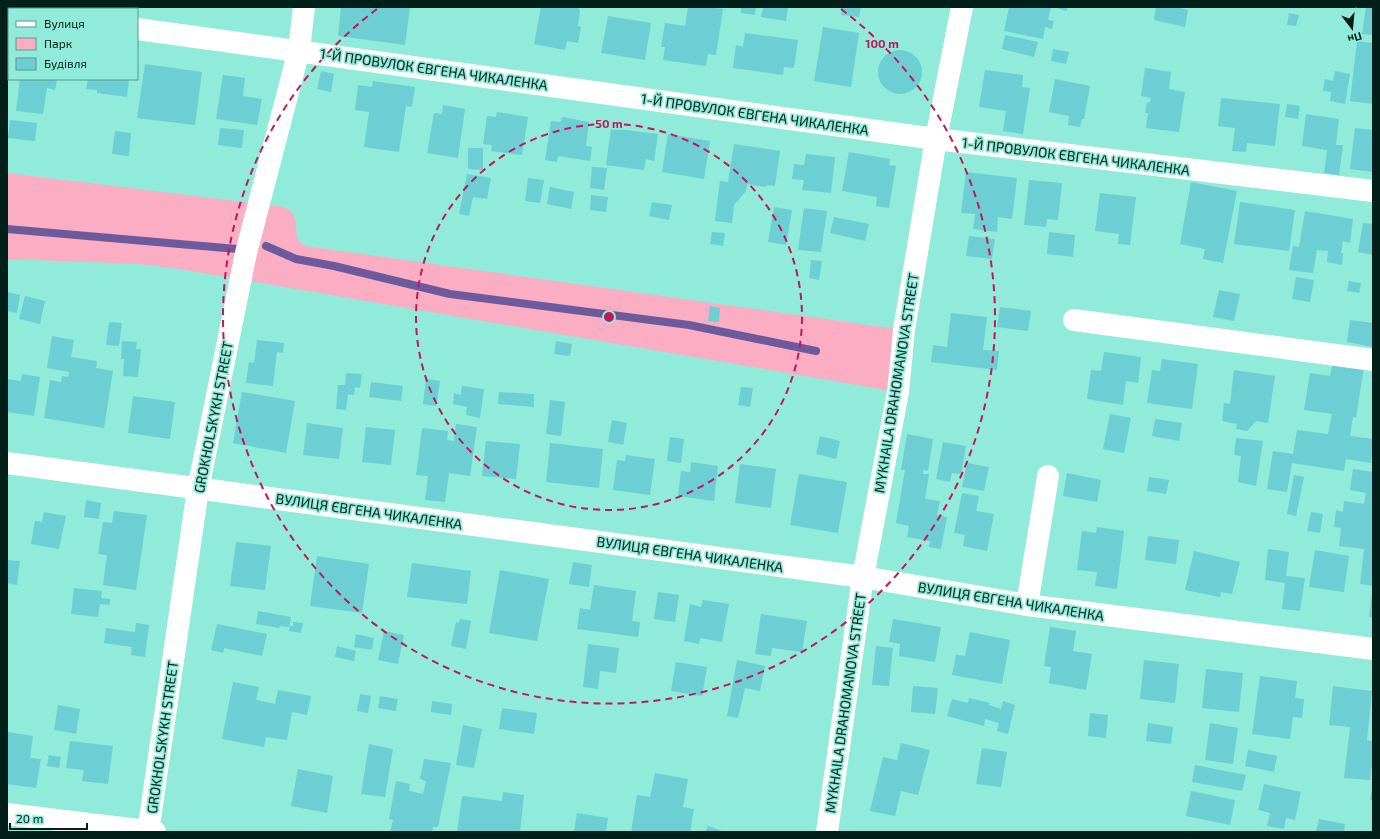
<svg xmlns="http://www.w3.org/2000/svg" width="1380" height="839" font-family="'Exo 2',sans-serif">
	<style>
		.green { fill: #fbadc3 }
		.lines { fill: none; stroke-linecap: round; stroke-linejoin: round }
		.stream { stroke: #6c5a9c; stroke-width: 8 }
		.building { fill: #6dced3 }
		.minor { stroke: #fff; stroke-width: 22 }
		.ring { fill: none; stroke: #c2185b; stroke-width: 2; stroke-dasharray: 7 5 }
		.labels { text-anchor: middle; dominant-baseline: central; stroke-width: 3.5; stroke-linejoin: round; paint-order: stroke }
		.street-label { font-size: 14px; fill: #021f1a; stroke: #90ebda }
		.centre { fill: #c2185b; stroke: #90ebda; stroke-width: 2 }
		.ring-label { font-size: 12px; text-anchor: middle; font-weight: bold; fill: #c2185b; stroke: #90ebda; stroke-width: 3.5; stroke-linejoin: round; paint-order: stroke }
	</style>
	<rect width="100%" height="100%" fill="#90ebda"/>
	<!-- green -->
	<path class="green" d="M7,173L284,207L292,212C294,216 296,221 296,225C297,236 295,239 305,246L904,330L898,392L173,268L139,264L7,259Z"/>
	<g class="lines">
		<!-- stream -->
		<g class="stream">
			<path d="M7,229L237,249"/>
			<path d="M266,246L296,259L334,266L450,294L689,325L816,351"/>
		</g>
	</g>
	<!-- building -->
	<g class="building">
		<path d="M341,7H410L405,45L338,36Z"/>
		<path d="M541,7H578L580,11L578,26L581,27L578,43L567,41L565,50L534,44Z"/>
		<path d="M688,7H708L723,9L716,55L708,54L706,66L663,60L665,47H661L665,23L685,26Z"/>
		<path d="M741,7H756L755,15L741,13Z"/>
		<path d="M763,7H788L786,21L761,17Z"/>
		<path d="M842,7H861L859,17L841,15Z"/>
		<path d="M1009,7H1051L1048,20L1054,21L1052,29L1045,27L1043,39L1004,31Z"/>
		<path d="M1053,7H1067V11Z"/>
		<path d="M1156,7H1176L1188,10L1185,27L1154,20Z"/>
		<path d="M1366,7H1373V35L1362,34Z"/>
		<path d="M1289,13L1299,15L1296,26L1287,25Z"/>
		<path d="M608,16L651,23L645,60L601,53Z"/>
		<path d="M823,27L859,33L851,87L814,81Z"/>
		<path d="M7,32H9L8,69H7Z"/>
		<path d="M745,33L798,40L794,68L784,67L783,75L733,68L736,45L743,47Z"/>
		<path d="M1005,35L1038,42L1034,57L1002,49Z"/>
		<path d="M1357,41L1373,43V104L1350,101Z"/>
		<path d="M1053,49L1069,52L1066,64L1051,61Z"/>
		<circle cx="900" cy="72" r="22"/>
		<path d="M145,64L202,72L195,125L137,118Z"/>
		<path d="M1145,68L1171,72L1169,89L1185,92L1179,132L1146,128L1148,113H1145L1147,102L1150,103L1151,98L1141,96Z"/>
		<path d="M985,70L1023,75L1022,87L1030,88L1023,134L1003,131L1006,111L979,107Z"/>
		<path d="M321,71L334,74L331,92L317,89Z"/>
		<path d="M1335,71L1350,74L1345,104L1330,101L1331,92L1323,91L1325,79L1333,81Z"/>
		<path d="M223,75L245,78L243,96L262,99L257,125L216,119Z"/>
		<path d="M20,79H57L55,90L47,88L43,114L16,111Z"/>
		<path d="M88,79H129L127,97L97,93V90L86,89Z"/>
		<path d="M1055,79L1090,86L1084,119H1082L1080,127L1068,125L1069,116L1049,112Z"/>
		<path d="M373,81L415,87L412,107L406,106L399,152L364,147L369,112L355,110L358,85L372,87Z"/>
		<path d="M1221,98L1280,104L1275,146L1247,143L1246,152L1232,151L1235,128L1218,126Z"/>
		<path d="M1287,104L1300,106L1298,119L1285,117Z"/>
		<path d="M443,105L465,109L458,158L427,153L434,113L442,114Z"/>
		<path d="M497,112L528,117L522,155L491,151L492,145L483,144L487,116L496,117Z"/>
		<path d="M1306,114L1339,119L1336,145H1343L1339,175L1324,173L1327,150L1302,146Z"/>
		<path d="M562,117L589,122L586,146L592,147L590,161L558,156L557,162L545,160L551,121L561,122Z"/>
		<path d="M10,120L37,123L35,141L8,138Z"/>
		<path d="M220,128L244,130L242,148L218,145Z"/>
		<path d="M611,128L658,134L654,161L646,159L644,170L606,165Z"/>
		<path d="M1355,128L1373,130V172L1350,169Z"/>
		<path d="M115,131L131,133L129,156L112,154Z"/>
		<path d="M668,134L710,141L704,179L662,172Z"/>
		<path d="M734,144L780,151L775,186L766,185V187L747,184L746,191L734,205L732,223L715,221L720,181L728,182Z"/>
		<path d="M468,148H483V170L468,169Z"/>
		<path d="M849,152L890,159L889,165L896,166L889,208L876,206L877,197L842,191Z"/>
		<path d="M806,154L835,157L831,193L802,190L804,180L792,179L794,164L804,165Z"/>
		<path d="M592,167L607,168L604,190L590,188Z"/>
		<path d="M966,172L1017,178L1012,219L998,217L997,232L973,229L975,214L961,213Z"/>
		<path d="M467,174L491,178L487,199L473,197L469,216L459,214Z"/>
		<path d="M528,178L544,180L540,203L525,201Z"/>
		<path d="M1029,180L1062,183L1058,220L1047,219L1046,227L1024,225Z"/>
		<path d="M1191,182L1237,191L1223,263L1203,259L1205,249L1180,244Z"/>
		<path d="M550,187L574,192L571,209L547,204Z"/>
		<path d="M1100,193L1136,197L1130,245L1118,244L1119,234L1095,231Z"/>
		<path d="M591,195L608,197L606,212L590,210Z"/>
		<path d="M652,202L672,205L669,220L649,216Z"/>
		<path d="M1240,202L1295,210L1289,251L1234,244Z"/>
		<path d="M774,207L792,210L786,245L768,242Z"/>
		<path d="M804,208L827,211L821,252L798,250Z"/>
		<path d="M1305,211L1353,219L1350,243L1343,241L1341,253H1343L1342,265L1327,262L1328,251L1317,250L1313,273L1289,270L1293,246L1299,247Z"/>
		<path d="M834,217L869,224L865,241L830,233Z"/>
		<path d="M1363,223L1373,224V255L1358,252Z"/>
		<path d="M712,232L725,233L723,246L710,244Z"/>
		<path d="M1049,232L1075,235L1073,257L1047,254Z"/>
		<path d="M969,236L995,239L992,259L966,256Z"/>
		<path d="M811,260L822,261L819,280L809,278Z"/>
		<path d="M1296,277L1314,280L1310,302L1292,299Z"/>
		<path d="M1349,281L1361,283L1359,293L1347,291Z"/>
		<path d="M1219,290L1240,294L1234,321L1213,317Z"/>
		<path d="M7,292L20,295L17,313L7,311Z"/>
		<path d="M25,296L45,301L40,324L19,319Z"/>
		<path d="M710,306L720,308L719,322L708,321Z"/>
		<path d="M1000,307L1031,311L1028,331L997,327Z"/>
		<path d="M951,313L987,317L983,350L999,351L997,370L931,362L933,345L947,347Z"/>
		<path d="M1350,320L1373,323V347L1347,342Z"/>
		<path d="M109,322L122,323L119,346L106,345Z"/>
		<path d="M52,336L74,340L71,357L97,361L96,368L113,371L104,428L44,418L50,380L61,382L62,376L68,377L69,372L47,368Z"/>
		<path d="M257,340L284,343L283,353L277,352L273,386L246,383L249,362L254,363Z"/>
		<path d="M122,341L137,342L136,349H141L138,377L123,376L124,359H121Z"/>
		<path d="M556,341L572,344L570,356L554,354Z"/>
		<path d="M1104,352L1141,357L1138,383L1126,381L1123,405L1087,399L1091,370L1101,371Z"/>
		<path d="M1162,359L1198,364L1192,409L1147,403L1152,370L1160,371Z"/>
		<path d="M1333,361L1364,366L1356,418L1353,417L1350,436L1373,439L1371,463L1346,459L1344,471L1292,463L1287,492L1267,489L1273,451L1293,454L1297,430L1328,434L1332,414L1304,410L1310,373L1330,376Z"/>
		<path d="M1234,370L1275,376L1268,423L1256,421L1247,431L1236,429L1237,424L1222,421L1224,403L1230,404Z"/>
		<path d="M346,373L362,374L360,388L355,387L354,395L348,394L346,410L336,409L338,385H345Z"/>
		<path d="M22,374L40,377L34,416L7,412V379L21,381Z"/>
		<path d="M426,379L440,381L436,406L423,404Z"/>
		<path d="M371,382L403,386L401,401L369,397Z"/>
		<path d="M462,386L484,389L480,418L466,415L467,407L453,404L454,393L461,395Z"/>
		<path d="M741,387L753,388L750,407L738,405Z"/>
		<path d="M242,392L295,401L286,453L233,443Z"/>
		<path d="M499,392L534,394V407L498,404Z"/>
		<path d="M133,396L175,402L170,439L128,433Z"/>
		<path d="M550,400L565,402L561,436L546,434Z"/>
		<path d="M1110,414L1131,418L1124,453L1103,449Z"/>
		<path d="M1155,419L1182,423L1179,441L1152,436Z"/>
		<path d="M612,420L627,423L623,445L608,442Z"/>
		<path d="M307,423L343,428L339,459L303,455Z"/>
		<path d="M456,424L477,427L470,476L449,473L445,502L425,500L428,476L416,475L422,428L448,431L447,440L454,441Z"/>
		<path d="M366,427L395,430L391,465L362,462Z"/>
		<path d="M907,434L933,439L928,471L923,470V474H929L925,499L940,501L937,515L947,517L941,549L929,547L930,541L907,537L909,526L896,523L905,470H901Z"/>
		<path d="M820,436L840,441L836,459L816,454Z"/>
		<path d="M670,437L684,439L681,463L667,461Z"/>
		<path d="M1236,438L1263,441L1256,486L1238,482L1241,456L1234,455Z"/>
		<path d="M486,441L520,444L516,479L482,476Z"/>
		<path d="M943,442L966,446L961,474L952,473L950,482L936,479Z"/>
		<path d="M550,443L603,449L599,488L546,482Z"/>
		<path d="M626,455L655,459L650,495L613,490L617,460L625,461Z"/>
		<path d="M691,462L718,466L714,501L678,496L681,471L690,472Z"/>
		<path d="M967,463L989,467L984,491L962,487Z"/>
		<path d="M740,464L776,469L771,508L735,503Z"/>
		<path d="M1353,469L1373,472V586L1360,584L1364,549L1339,546L1341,528L1334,527L1336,510L1343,512L1344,501L1364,504L1366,493L1350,490Z"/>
		<path d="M1067,473L1101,480L1097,502L1063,496Z"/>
		<path d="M799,474L847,482L838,533L790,525Z"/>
		<path d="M1294,475L1304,477L1296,516L1287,514Z"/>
		<path d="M1149,477L1169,480L1166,494L1147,491Z"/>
		<path d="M962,493L979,496L976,511L994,514L987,551L963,546L965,535L954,533Z"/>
		<path d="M86,500L101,503L99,519L84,517Z"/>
		<path d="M114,511L147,515L136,590L103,585L107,555L98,554L103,522L112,523Z"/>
		<path d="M44,512L66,516L59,549L31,544L35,521L42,522Z"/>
		<path d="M1311,512L1323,514L1320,533L1307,531Z"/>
		<path d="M1097,527L1124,531L1117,589L1095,586L1097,572L1077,570L1082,531L1096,533Z"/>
		<path d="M1148,536L1179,540L1176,564L1145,560Z"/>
		<path d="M236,542L271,546L265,590L230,586Z"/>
		<path d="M1268,549L1289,552L1286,576L1305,578L1300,611L1282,609L1285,583L1265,580Z"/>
		<path d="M1315,550L1349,556L1344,592L1309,587Z"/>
		<path d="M1194,551L1240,562L1232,594L1221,592L1220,597L1185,590Z"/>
		<path d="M317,556L369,564L362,613L310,606Z"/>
		<path d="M7,560L20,561L17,585L7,583Z"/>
		<path d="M573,562L592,565L589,587L569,584Z"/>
		<path d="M412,563L471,571L467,604L407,597Z"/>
		<path d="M500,570L549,579L537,641L489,633Z"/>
		<path d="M594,585L636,591L632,621L640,622L638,637L577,629L580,608L590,610Z"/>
		<path d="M74,588L102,591L101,598L110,599V605L100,604L98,617L71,614Z"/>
		<path d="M658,592L679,595L675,622L654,619Z"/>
		<path d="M1372,593H1373V618L1369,617Z"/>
		<path d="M703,600L729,604L722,642L700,638L699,644L684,641L690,604L701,607Z"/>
		<path d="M258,611L291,617L289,627L280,626L279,628L256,624Z"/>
		<path d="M761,614L807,621L802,652L772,648L771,656L755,654Z"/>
		<path d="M460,619L471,621L466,649L451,646L456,622L459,623Z"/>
		<path d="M893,619L941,627L935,662L899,656L900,644L889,642Z"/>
		<path d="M293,622L303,623L301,633L289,631L290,626H293Z"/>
		<path d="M136,623L149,625L145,657L131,655L132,647L104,643L106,628L135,632Z"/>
		<path d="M217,624L267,634L262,656L224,648L223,653L211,650Z"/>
		<path d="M1050,627L1076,631L1073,651L1092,654L1086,690L1049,683L1051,667L1044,666Z"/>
		<path d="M384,631L404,635L398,664L378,660Z"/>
		<path d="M970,632L1010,640L1002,684L952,675L956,655L965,656Z"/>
		<path d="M356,634L374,638L372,650L354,647Z"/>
		<path d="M588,644L619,648L616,673L600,671L598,689L583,687Z"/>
		<path d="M337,646L356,651L354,661L335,657Z"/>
		<path d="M876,646L893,648L889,686L872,685Z"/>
		<path d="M737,660L765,666L760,691L745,688L738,718L727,716Z"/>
		<path d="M1144,660L1179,664L1175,703L1140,699Z"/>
		<path d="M676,662L707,667L702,696L671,691Z"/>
		<path d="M1206,669L1243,673L1239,712L1202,708Z"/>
		<path d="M1260,676L1297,681L1295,698L1304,699L1302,718L1293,717L1290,739L1252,734Z"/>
		<path d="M233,682L259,687L256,700L275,704L278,690L311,696L307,715L292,712L287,740L266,737L264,747L222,739Z"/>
		<path d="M913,686L938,688L935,714L911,712Z"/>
		<path d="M1333,686L1372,691L1367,740L1373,741V757L1370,780L1344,778L1350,727L1329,725Z"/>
		<path d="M360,694L371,696L368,713L357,711Z"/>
		<path d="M380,696L398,699L396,711L378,708Z"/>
		<path d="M969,698L990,703L989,705L1001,709L1003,701L1015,705L1008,734L997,731L999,723L985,719L984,726L947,716L952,699L968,703Z"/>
		<path d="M432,701L452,704L451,715L431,712Z"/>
		<path d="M58,705L80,709L76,734L54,730Z"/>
		<path d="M502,708L537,713L534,734L499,729Z"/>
		<path d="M1090,713L1108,715L1106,738L1088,736Z"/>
		<path d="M1148,723L1173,727L1171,744L1146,741Z"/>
		<path d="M1210,723L1238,728L1233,764L1205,760Z"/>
		<path d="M463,725L482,729L474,768L456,765Z"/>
		<path d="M7,732L33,736L30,758L41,759L36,788L7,784Z"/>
		<path d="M70,741L113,746L108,784L82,781L84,770L66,768Z"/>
		<path d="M901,743L930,750L918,795L901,791L895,816L870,811L883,757L897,760Z"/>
		<path d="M369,744L393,749L385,797L361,794Z"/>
		<path d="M982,748L1007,752L1001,787L976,784Z"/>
		<path d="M1248,750L1277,756L1274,772L1245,766Z"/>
		<path d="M49,755L61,757L59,768L47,766Z"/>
		<path d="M424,759L451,763L438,827H433L432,832H390L393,820L389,819L396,781L410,784L409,791L423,794L426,781L420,779Z"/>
		<path d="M1195,765L1246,775L1242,791L1192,782Z"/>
		<path d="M298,769L333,776L327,813L291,806Z"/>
		<path d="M655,773L688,779L683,807L694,809L690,832H631L637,795L650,797Z"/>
		<path d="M1264,784L1301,792L1295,820L1286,818L1284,829L1267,826L1270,813L1258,810Z"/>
		<path d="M1372,790H1373V800H1370Z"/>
		<path d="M1191,791L1235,800L1230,825L1186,816Z"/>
		<path d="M503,792L524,795L520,832H457L462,796L502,801Z"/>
		<path d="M577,813L608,818L606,832H574Z"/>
		<path d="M1319,819L1345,824L1344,832H1316Z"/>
		<path d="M708,826L725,832H705Z"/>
	</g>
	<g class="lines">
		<!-- minor -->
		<g class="minor">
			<path d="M7,11L9,12"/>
			<path d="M137,29L936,139L1373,191"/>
			<path d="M1074,320L1373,360"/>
			<path d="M7,463L863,577L1027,605L1373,649"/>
			<path d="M1027,605L1048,476"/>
			<path d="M7,814L155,832"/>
			<path d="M148,832L198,489L246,253L299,50L304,7"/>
			<path d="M827,832L863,577L898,392L904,330L936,139L962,7"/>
		</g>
	</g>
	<!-- distance rings -->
	<g class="ring">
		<circle cx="609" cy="317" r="193"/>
		<path d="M841 9A386 386 0 1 1 377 9"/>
	</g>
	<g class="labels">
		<!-- street labels -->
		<g class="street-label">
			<text transform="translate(434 69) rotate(8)">1-Й ПРОВУЛОК ЄВГЕНА ЧИКАЛЕНКА</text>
			<text transform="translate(755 114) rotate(8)">1-Й ПРОВУЛОК ЄВГЕНА ЧИКАЛЕНКА</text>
			<text transform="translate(1076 156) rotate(7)">1-Й ПРОВУЛОК ЄВГЕНА ЧИКАЛЕНКА</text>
			<text transform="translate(896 383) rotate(-81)">MYKHAILA DRAHOMANOVA STREET</text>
			<text transform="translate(213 417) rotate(-79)">GROKHOLSKYKH STREET</text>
			<text transform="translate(369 511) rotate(8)">ВУЛИЦЯ ЄВГЕНА ЧИКАЛЕНКА</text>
			<text transform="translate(690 554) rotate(8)">ВУЛИЦЯ ЄВГЕНА ЧИКАЛЕНКА</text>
			<text transform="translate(1011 601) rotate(9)">ВУЛИЦЯ ЄВГЕНА ЧИКАЛЕНКА</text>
			<text transform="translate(845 703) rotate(-82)">MYKHAILA DRAHOMANOVA STREET</text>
			<text transform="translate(162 737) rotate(-82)">GROKHOLSKYKH STREET</text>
		</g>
	</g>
	<circle cx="609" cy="317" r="6" class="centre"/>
	<g class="ring-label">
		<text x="882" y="48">100 m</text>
		<text x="609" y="128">50 m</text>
	</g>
	<!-- border -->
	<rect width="1380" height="839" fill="none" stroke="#021f1a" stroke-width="16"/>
	<!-- legend -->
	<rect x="8" y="8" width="130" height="72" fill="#90ebda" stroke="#57998d"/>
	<rect x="16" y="21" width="20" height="6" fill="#ffffff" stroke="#57998d"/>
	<text x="44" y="28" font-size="12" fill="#021f1a">Вулиця</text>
	<rect x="16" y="38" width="20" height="12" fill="#fbadc3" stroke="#57998d"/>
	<text x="44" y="48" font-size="12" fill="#021f1a">Парк</text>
	<rect x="16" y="58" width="20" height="12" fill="#6dced3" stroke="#57998d"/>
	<text x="44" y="68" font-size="12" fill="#021f1a">Будівля</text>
	<!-- north arrow -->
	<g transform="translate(1352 28) rotate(164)" stroke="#90ebda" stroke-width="3" paint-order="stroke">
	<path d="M0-3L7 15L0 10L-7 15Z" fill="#021f1a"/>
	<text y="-6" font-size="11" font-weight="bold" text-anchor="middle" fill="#021f1a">Пн</text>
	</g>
	<!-- scale -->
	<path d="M10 823v6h77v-6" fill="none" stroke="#021f1a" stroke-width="2"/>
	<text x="16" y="823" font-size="12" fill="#021f1a" stroke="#90ebda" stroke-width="3" paint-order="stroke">20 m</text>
</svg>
